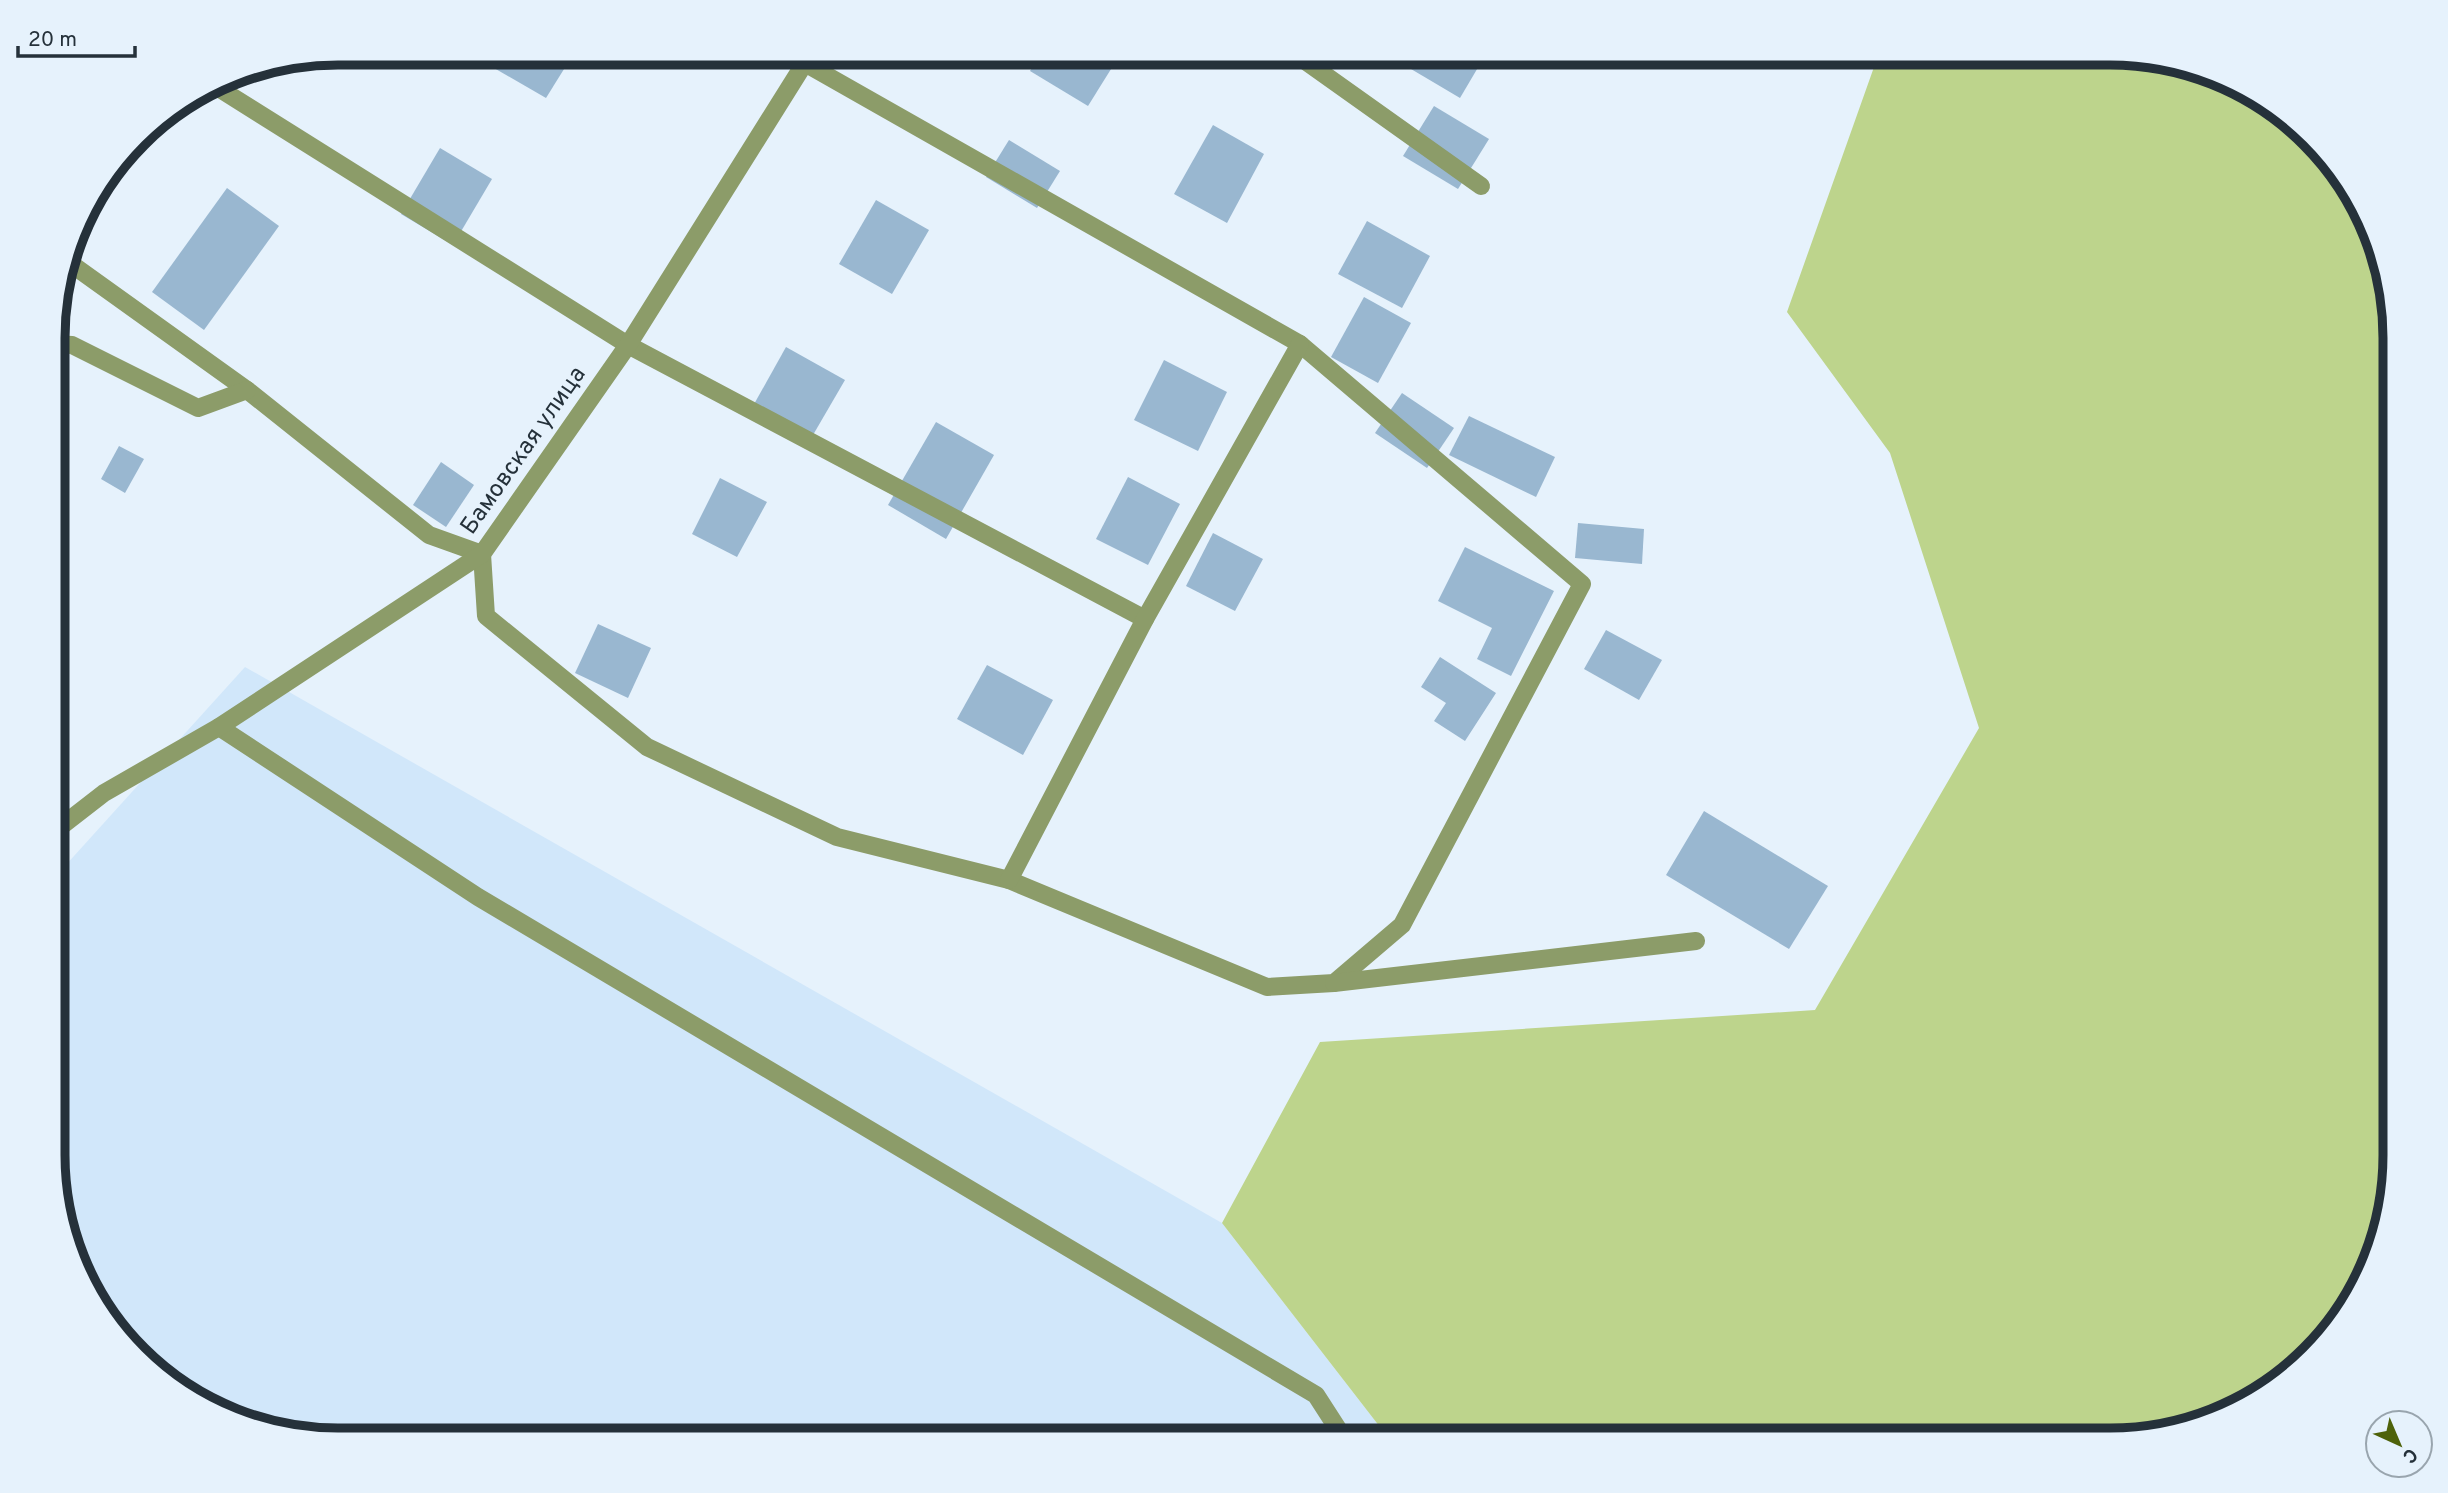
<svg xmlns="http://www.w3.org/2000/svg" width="2448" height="1493" font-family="Overpass,sans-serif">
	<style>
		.built { fill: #d1e7fa }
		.green { fill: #bdd48c }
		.building { fill: #99b7d0 }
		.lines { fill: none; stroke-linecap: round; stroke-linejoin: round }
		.minor { stroke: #8c9c69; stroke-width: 18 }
		.labels { text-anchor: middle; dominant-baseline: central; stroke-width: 5; stroke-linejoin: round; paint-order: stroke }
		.street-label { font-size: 24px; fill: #25313a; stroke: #e6f2fc }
		.rim { fill: none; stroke: #25313a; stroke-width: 9 }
	</style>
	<rect width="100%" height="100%" fill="#e6f2fc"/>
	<!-- built -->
	<path class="built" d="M245,667L1222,1223L1390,1440H337L246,1426L179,1393L100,1314L55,1192V877Z"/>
	<!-- green -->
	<path class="green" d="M1879,53H2111L2202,68L2269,100L2358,195L2395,319V1174L2380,1247L2348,1314L2253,1402L2129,1440H1390L1222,1223L1320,1042L1815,1010L1979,728L1890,453L1787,312Z"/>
	<!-- building -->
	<g class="building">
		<path d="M503,53H574L546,98L494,68Z"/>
		<path d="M1041,53H1121L1088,106L1030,71Z"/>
		<path d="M1384,53H1473L1483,59L1460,98Z"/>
		<path d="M1434,106L1489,139L1458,189L1403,156Z"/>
		<path d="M1213,125L1264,154L1227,223L1174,194Z"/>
		<path d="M1009,140L1060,171L1037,208L986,177Z"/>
		<path d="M440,148L492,179L453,245L401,214Z"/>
		<path d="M227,188L279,226L204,330L152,292Z"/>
		<path d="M876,200L929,230L892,294L839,264Z"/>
		<path d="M1367,221L1430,256L1402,308L1338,274Z"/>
		<path d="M1364,297L1411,323L1378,383L1331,357Z"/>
		<path d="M786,347L845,380L806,447L748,415Z"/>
		<path d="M1164,360L1227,392L1198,451L1134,420Z"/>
		<path d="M1402,393L1454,428L1427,468L1375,433Z"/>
		<path d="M1469,416L1555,457L1536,497L1449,455Z"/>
		<path d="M936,422L994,455L946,539L888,505Z"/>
		<path d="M119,446L144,459L125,493L101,479Z"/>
		<path d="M441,462L474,485L446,527L413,505Z"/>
		<path d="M1128,477L1180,504L1148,565L1096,539Z"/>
		<path d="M720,478L767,502L737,557L692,534Z"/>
		<path d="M1578,523L1644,529L1642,564L1575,558Z"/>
		<path d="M1213,533L1263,559L1235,611L1186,586Z"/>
		<path d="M1465,547L1554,591L1511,676L1477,659L1492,628L1438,601Z"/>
		<path d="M598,624L651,648L628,698L575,673Z"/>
		<path d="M1606,630L1662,660L1639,700L1584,669Z"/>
		<path d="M1440,657L1496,693L1465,741L1434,721L1446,703L1421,687Z"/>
		<path d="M987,665L1053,700L1023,755L957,719Z"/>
		<path d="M1704,811L1828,886L1789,949L1666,875Z"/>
	</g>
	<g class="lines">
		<!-- minor -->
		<g class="minor">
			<path d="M1294,53L1481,186"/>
			<path d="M212,84L628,345L1145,619"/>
			<path d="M67,261L247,390L429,535L482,554"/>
			<path d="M55,344L72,345L198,408L247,390"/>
			<path d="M482,554L486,616L647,747L837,837L1009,880L1267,987L1334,983L1402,925L1582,584L1300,344L787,53"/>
			<path d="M219,727L478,897L1316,1395L1345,1440"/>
			<path d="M55,831L104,793L219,727L482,554L628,345L811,53"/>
			<path d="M1009,880L1145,619L1300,344"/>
			<path d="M1334,983L1696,941"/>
		</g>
	</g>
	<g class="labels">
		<!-- street labels -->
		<g class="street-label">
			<text transform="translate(524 451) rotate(-55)">Бамовская улица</text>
		</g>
	</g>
	<!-- crop -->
	<path d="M0 0H2448V1493H0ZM338 65H2110A273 273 0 0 1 2383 338V1155A273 273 0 0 1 2110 1428H338A273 273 0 0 1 65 1155V338A273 273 0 0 1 338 65Z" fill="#e6f2fc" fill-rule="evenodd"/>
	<path class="rim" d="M338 65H2110A273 273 0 0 1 2383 338V1155A273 273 0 0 1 2110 1428H338A273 273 0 0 1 65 1155V338A273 273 0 0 1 338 65Z"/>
	<!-- north arrow -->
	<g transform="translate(2399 1444) rotate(136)"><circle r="33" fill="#e6f2fc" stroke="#99a5ae" stroke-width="2"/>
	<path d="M0-5L12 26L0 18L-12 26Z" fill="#4e620a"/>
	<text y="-10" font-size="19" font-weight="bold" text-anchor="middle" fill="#25313a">С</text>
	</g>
	<!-- scale -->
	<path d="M18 46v10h117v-10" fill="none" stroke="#25313a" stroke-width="3.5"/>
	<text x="28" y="46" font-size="21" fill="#25313a" stroke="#e6f2fc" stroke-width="5" paint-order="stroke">20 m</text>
</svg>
